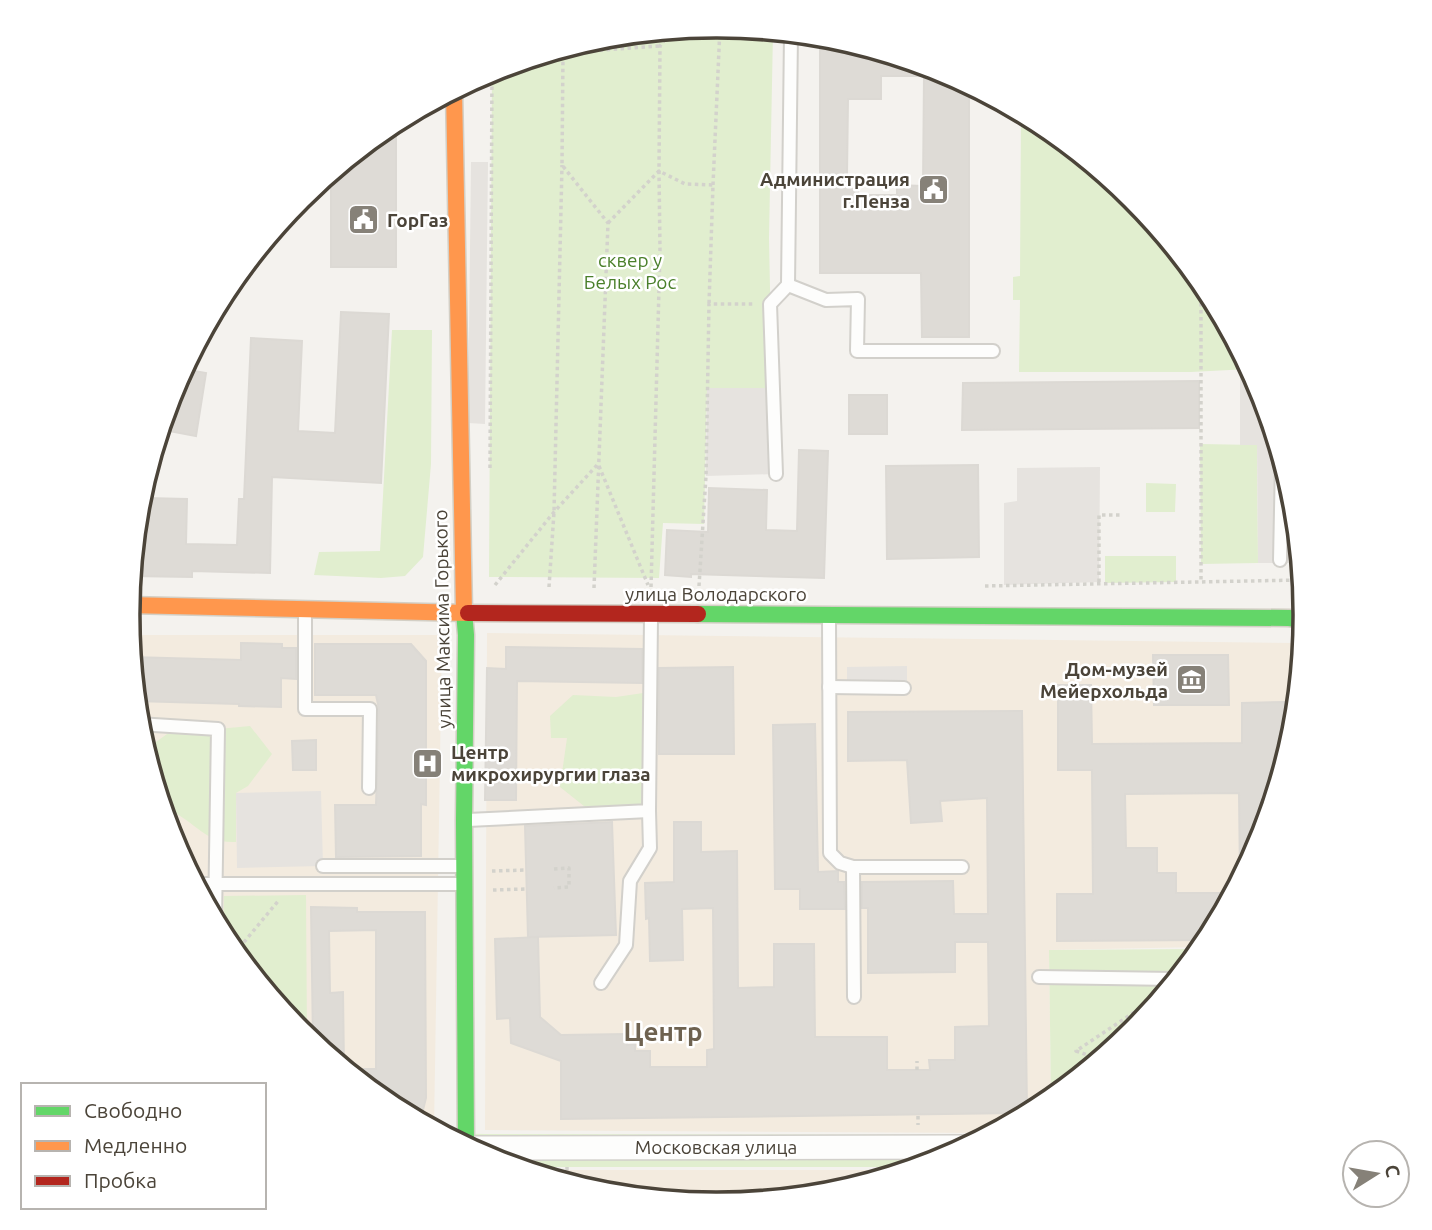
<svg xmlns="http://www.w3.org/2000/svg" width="1432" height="1230" font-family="Ubuntu,sans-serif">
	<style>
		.commercial { fill: #f3ebdf }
		.green { fill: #e1eecf }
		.parking { fill: #e6e3df }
		.building { fill: #dedbd6; stroke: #dcd9d4; stroke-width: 2; fill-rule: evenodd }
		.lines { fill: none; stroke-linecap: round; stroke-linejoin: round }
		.lane-casing { stroke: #d2d0cb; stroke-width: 16 }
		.street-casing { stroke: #d2d0cb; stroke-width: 26 }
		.fast-casing { stroke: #d3cfc5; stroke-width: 19 }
		.slow-casing { stroke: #d3cfc5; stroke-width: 19 }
		.jam-casing { stroke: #d3cfc5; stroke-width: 19 }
		.path { stroke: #d3d2cc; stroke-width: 3.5; stroke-dasharray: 3.5 3.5; stroke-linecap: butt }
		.lane { stroke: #fdfdfc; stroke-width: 12 }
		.street { stroke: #fdfdfc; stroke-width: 23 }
		.fast { stroke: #63d668; stroke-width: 16 }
		.slow { stroke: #ff974d; stroke-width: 16 }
		.jam { stroke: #b3261e; stroke-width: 16 }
		.labels { text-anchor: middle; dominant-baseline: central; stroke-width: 5; stroke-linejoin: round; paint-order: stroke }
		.poi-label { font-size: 19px; font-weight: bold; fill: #4b4439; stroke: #fff; text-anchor: end }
		.park-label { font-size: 19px; fill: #4a7f2a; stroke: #fff }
		.street-label { font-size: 19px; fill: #4b4439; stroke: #fff }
		.district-label { font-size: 26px; font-weight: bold; fill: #6e6250; stroke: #fff }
		.rim { fill: none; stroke: #4b4439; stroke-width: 3.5 }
	</style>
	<rect width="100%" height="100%" fill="#f4f2ee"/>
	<!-- commercial -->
	<g class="commercial">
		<path d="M487,633L1296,643L1298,679L1293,730L1260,841L1201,947L1049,950L1051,1098L1043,1105L990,1133L485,1130Z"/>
		<path d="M129,635H442L434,1129L389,1104L299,1031L226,942L172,840L138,729Z"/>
		<path d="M528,1170H904L830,1193L716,1204L601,1192Z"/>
	</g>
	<!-- green -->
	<g class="green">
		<path d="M716,26L773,32L769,238L772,388L707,389L704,524L663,523L659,578L489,577L492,71L602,37Z"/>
		<path d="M1021,114L1043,126L1133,199L1206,288L1249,369L1191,372H1019L1020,300H1013V277L1020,276Z"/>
		<path d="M392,330H432L431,464L423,557L405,576L381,578L314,575L319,552L380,551Z"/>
		<path d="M1200,444L1257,445L1258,563L1201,564Z"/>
		<path d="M1146,483L1176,484L1175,512H1146Z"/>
		<path d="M1105,556H1176V582L1105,583Z"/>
		<path d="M650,692L649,811L594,814L560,787L567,738H551L550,716L573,695L616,697Z"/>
		<path d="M250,726L272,754L248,786L236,793V842C202,844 194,817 162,808L143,744H153L177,727L218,729Z"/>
		<path d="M306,895L307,1038L299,1031L223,935L224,896Z"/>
		<path d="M1200,949L1132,1032L1051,1098L1049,950Z"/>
		<path d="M442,1133L485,1134L985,1135L941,1159L916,1167H519L490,1159Z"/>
	</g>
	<!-- parking -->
	<g class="parking">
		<path d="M471,162H488L485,424L468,423Z"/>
		<path d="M1240,369H1249L1260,390L1294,501L1300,563H1258L1257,445H1240Z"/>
		<path d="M707,388H772L776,474L706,476Z"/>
		<path d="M1100,467L1099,582L1004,585V503L1017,501V468Z"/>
		<path d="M907,666V682H847V667Z"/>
		<path d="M321,791L323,866L237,868L236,793Z"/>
	</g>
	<!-- building -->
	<g class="building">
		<path d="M820,37L831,38L942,71L969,86V337H922L921,273H820ZM881,76H924L923,186L897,185V195H858V175H847L848,99H881Z"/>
		<path d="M396,122V267H331V173Z"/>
		<path d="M341,312L389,314L381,483L272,477L270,573L192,571V577L131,576L134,551H145L146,498L187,499L186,544L237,545L239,499H244L251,338L302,341L298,431L335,433Z"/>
		<path d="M183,369L206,373L196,436L169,431L178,378Z"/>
		<path d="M1199,381V428L962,430L963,383Z"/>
		<rect x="849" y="395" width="38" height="39"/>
		<path d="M799,450L828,451L824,578L691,574V577L665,575L667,530L708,532L709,488L767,490L766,530L797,531Z"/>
		<path d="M978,465L979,557L887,559L886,466Z"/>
		<path d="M241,643L282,644V648H296V679L281,678V707L239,706V704L136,701L131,657L241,660Z"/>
		<path d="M315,644H411L426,661V805L421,804V856L336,857L335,805H376L379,709L376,695H315Z"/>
		<path d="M506,647L642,649V683L517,681L516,800H485L487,668L506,669Z"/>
		<path d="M1153,655H1228L1229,705H1154Z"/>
		<path d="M733,667L734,754H659V668Z"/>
		<path d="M1058,685H1091L1092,744L1242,743V703L1285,702L1286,756L1260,841L1240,878L1239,793L1125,794L1126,848H1157V873H1176V893H1232L1206,940L1057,941V894H1093L1092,770H1058Z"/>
		<path d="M1022,711L1027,1113L561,1119V1061L511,1043L510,1018L497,1019L495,939L538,937L540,1017L561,1035L627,1034V1045L635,1044V1051H650V1067H707V1050L714,1049L713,908L682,909L683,960L650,961L649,918L646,919L645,883L674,882V822H701V852L737,851L738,988L774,987V944H814L815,1037H887V1070H930L929,1060H955V1027L989,1026L988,942H955V972L868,973V908H862V882L953,881L954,914H988L987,798L940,801L942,821L911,823L907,760L848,761V712Z"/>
		<path d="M815,724L818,872L838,871V882H844L845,909H800V889H775L773,725Z"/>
		<path d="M316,740V770H293L292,741Z"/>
		<path d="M612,822L616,935L528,937L525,826Z"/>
		<path d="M311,907L357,908V912H425L426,1098L422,1114L412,1117L389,1104L346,1069H376V930L329,931L330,993L343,992L344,1068L313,1042Z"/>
	</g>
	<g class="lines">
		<defs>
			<g id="lane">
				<path d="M788,285L826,300L858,299L857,351H993"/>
				<path d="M776,474L770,304L788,285L791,34"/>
				<path d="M1280,560L1282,461"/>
				<path d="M305,610V709H370L369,788"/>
				<path d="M829,619L830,853L840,863L853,867H962"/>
				<path d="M829,687L904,688"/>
				<path d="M138,724L218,729L215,920"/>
				<path d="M468,820L649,811L651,618"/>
				<path d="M323,866H461"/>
				<path d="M853,867L854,997"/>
				<path d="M195,884H461"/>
				<path d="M1039,977L1175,979"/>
				<path d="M601,983L626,945L630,881L650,848L649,811"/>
			</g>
			<path id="street" d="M469,1148L963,1147"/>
			<g id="fast">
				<path d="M464,612L466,635L464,820L466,1146"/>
				<path d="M698,614L1289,618L1304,620"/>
			</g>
			<g id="slow">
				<path d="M454,91L464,612"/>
				<path d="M128,605L468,613"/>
			</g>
			<path id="jam" d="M468,613L698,614"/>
		</defs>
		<!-- lane casing -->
		<use href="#lane" class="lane-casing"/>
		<!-- street casing -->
		<use href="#street" class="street-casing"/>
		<!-- fast casing -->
		<use href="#fast" class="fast-casing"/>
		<!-- slow casing -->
		<use href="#slow" class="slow-casing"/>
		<!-- jam casing -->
		<use href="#jam" class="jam-casing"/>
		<!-- path -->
		<g class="path">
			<path d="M609,37L610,49"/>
			<path d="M713,185L720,27"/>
			<path d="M608,223L659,171L660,46L672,31"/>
			<path d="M1201,282V582"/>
			<path d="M599,466L648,585"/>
			<path d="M490,468L492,71"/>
			<path d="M1099,582V515H1121"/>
			<path d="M495,585L554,512L598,464"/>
			<path d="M699,586L706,476L709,304H755"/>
			<path d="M985,586L1301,580"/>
			<path d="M549,587L554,512L562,165"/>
			<path d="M651,587L660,251L659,171L685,184L713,185L709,304"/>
			<path d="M594,588L608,223L562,165L563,53L660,46"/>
			<path d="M554,869L569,868V887L554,888"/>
			<path d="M492,871L526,870"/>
			<path d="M493,890L526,889"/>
			<path d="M235,953L279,900"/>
			<path d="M1099,1059L1076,1051L1160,995"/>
			<path d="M917,1070V1061"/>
			<path d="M918,1116V1125"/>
			<path d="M567,1167V1182"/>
		</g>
		<!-- lane -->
		<use href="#lane" class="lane"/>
		<!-- street -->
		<use href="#street" class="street"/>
		<!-- fast -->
		<use href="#fast" class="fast"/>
		<!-- slow -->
		<use href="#slow" class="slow"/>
		<!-- jam -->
		<use href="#jam" class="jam"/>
	</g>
	<!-- icons -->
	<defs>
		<symbol id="civic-square" viewBox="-11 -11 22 22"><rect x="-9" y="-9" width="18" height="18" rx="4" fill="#868178" stroke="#fff"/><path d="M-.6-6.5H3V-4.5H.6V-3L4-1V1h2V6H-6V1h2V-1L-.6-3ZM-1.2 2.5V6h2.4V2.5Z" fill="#fff"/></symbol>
		<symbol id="museum-square" viewBox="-11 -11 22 22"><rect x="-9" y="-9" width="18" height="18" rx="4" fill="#868178" stroke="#fff"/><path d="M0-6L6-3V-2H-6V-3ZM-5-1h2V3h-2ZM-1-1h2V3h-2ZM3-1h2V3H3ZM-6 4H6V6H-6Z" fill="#fff"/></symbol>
		<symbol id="hospital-square" viewBox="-11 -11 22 22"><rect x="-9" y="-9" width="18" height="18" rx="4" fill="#868178" stroke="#fff"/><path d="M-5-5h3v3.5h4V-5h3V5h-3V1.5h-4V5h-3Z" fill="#fff"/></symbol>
	</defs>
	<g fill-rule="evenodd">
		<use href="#civic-square" x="916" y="172" width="35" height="35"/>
		<use href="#civic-square" x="346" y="202" width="35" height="35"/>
		<use href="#museum-square" x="1174" y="662" width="35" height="35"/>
		<use href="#hospital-square" x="410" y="746" width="35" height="35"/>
	</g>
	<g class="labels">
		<!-- poi labels -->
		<g class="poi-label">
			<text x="910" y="179">Администрация<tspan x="910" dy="22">г.Пенза</tspan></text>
			<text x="387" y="220" text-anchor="start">ГорГаз</text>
			<text x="1168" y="669">Дом-музей<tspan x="1168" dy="22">Мейерхольда</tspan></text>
			<text x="451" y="752" text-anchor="start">Центр<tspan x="451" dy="22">микрохирургии глаза</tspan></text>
		</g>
		<!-- park labels -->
		<g class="park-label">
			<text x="630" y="260">сквер у<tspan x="630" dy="22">Белых Рос</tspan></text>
		</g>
		<!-- street labels -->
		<g class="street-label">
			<text x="716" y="594">улица Володарского</text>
			<text transform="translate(442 619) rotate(-91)">улица Максима Горького</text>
			<text x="716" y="1147">Московская улица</text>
		</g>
		<!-- district labels -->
		<g class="district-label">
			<text x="663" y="1031">Центр</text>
		</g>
	</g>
	<!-- crop -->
	<path d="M0 0H1432V1230H0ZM716 38H717A576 576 0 0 1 1293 614V616A576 576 0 0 1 717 1192H716A576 576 0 0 1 140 616V614A576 576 0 0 1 716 38Z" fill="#fff" fill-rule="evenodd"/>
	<path class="rim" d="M716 38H717A576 576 0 0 1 1293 614V616A576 576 0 0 1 717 1192H716A576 576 0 0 1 140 616V614A576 576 0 0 1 716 38Z"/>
	<!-- legend -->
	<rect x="21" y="1083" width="245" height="126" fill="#ffffff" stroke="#b7b4b0" stroke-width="2"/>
	<rect x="35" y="1106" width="35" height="10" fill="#63d668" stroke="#b7b4b0" stroke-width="2"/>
	<text x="84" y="1118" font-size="21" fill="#4b4439">Свободно</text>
	<rect x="35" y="1141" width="35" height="10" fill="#ff974d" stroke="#b7b4b0" stroke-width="2"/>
	<text x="84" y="1153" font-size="21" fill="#4b4439">Медленно</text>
	<rect x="35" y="1176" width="35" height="10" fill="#b3261e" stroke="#b7b4b0" stroke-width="2"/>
	<text x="84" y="1188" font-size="21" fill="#4b4439">Пробка</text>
	<!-- north arrow -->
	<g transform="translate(1376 1174) rotate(79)"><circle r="33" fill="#ffffff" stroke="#b7b4b0" stroke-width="2"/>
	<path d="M0-5L12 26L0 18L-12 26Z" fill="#868178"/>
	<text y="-10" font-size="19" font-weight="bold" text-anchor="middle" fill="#4b4439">С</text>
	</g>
</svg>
